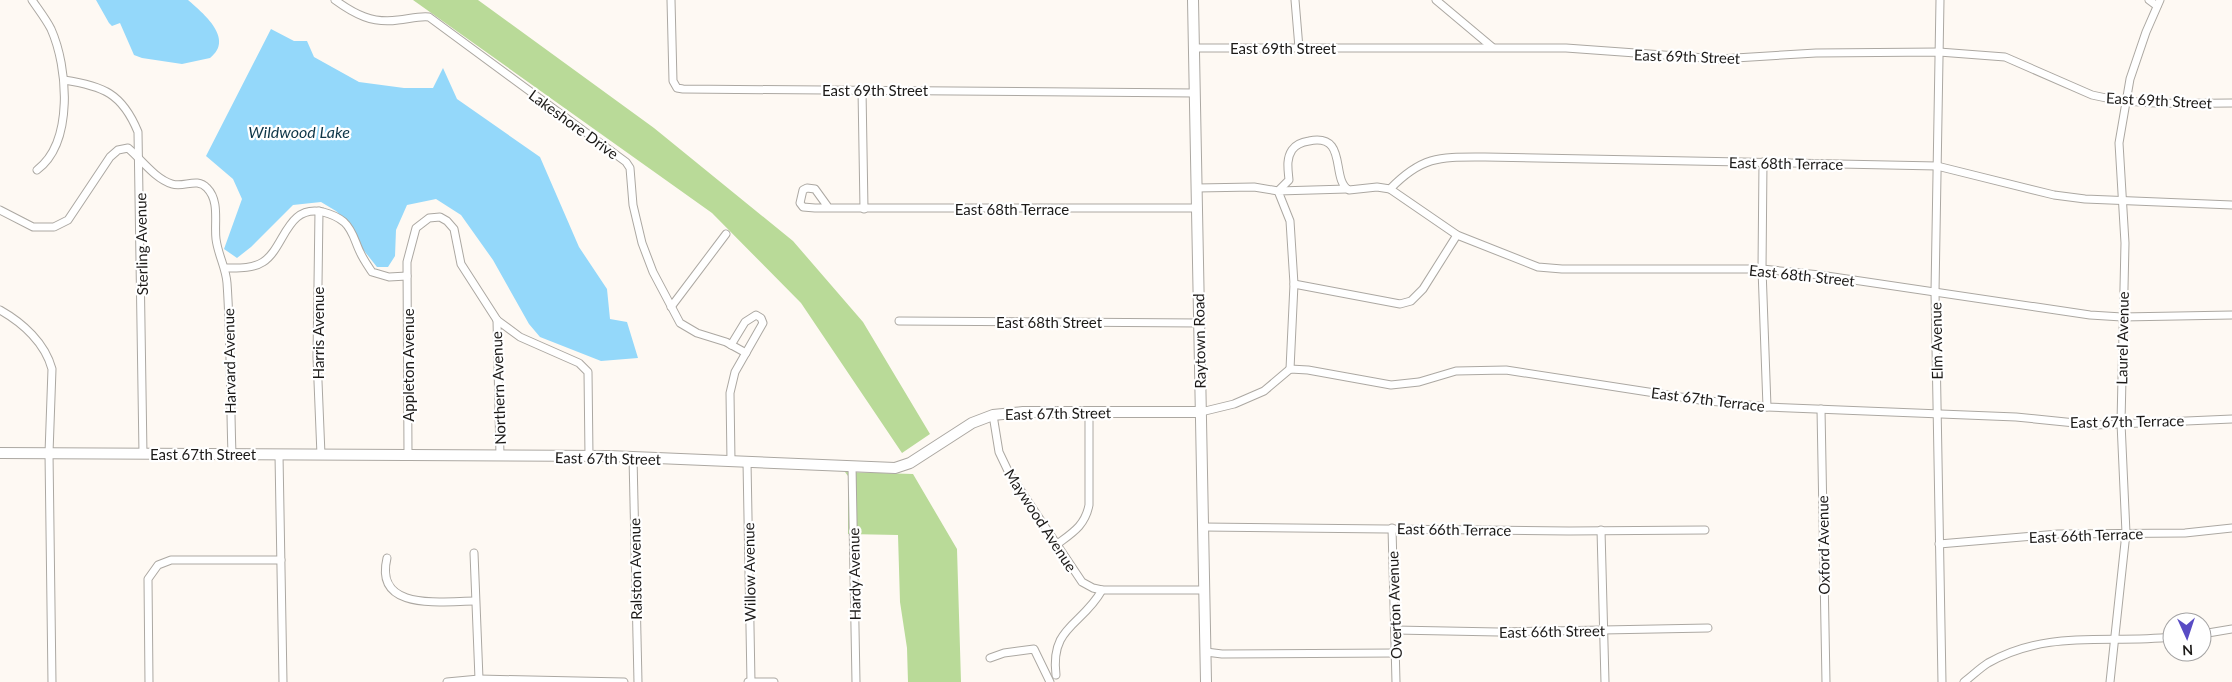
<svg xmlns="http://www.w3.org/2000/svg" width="2232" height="682" font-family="Lato,sans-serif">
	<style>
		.green { fill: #b9da98 }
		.water { fill: #94d8fa }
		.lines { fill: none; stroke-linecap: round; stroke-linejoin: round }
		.street-casing { stroke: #aca8a2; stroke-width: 9 }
		.secondary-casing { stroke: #aca8a2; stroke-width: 12 }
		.street { stroke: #fff; stroke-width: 7 }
		.secondary { stroke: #fff; stroke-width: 10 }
		.labels { text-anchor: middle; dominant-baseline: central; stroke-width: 4.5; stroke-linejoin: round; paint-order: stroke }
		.street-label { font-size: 15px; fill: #1c1a18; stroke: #fff }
		.water-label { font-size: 16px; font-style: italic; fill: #0e3648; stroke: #fff }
	</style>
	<rect width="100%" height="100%" fill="#fef9f3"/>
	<!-- green -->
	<g class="green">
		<path d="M413,0H478L654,128L793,241L863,322L930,434L902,453L801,303L712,213Z"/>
		<path d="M845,472L913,474L957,549L961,682H908L907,648L900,602L898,535L848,534V476Z"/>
	</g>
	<!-- water -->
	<g class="water">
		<path d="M96,0H188C203,13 235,39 210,58L182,64L142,58L134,55L120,23L112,26L109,23Z"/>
		<path d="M271,29L294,41H307L314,57L359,82L404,88H433L443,68L457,99L540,157L579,247L607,289L610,319L627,322L638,358L601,361L540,337L529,324L493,260L461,215L436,199L407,205L396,230L395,256L388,267H377L361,247L352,226L336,211L321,202L293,205L251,247L237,258L224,249L242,199L233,179L206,156Z"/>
	</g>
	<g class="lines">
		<defs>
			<g id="street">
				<path d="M32,0C38,9 46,19 51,29C68,67 74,142 37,170"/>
				<path d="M335,0C354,14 373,24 398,20C409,19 418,16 429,17L626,162L630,168L633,205L642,243L653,272L680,323L697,333L726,342L746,353"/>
				<path d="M671,0L673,81L677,88L683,89L1195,93"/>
				<path d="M1295,0L1299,48"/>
				<path d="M1436,0L1492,47"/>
				<path d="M1940,0L1935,292L1942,682"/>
				<path d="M2149,0L2157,6"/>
				<path d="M1194,48H1566L1719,59L1816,53L1939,52L2005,57L2092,95C2137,106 2186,103 2232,103"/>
				<path d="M64,80C103,86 122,93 138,132L143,454"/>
				<path d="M862,90L864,209"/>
				<path d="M1763,162L1762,269L1767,407"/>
				<path d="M1197,188L1254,187L1278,191L1289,180C1288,169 1286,159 1292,150C1296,144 1302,142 1309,141C1349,133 1330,180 1349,190L1377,187L1390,189C1423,155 1441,157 1485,157L1937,166L2054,195L2085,199L2232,205"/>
				<path d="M1390,189L1457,235L1538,267L1562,269H1762L1820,275L2090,315L2122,317L2232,315"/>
				<path d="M828,207L815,189L807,188L803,190L800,203L803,207L815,208H1197"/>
				<path d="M0,210L33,227H54L68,220L110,157L118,150L128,148C141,159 155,179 172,184C184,188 197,177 207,188C220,201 214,223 216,239C218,255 226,268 227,283C231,340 230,398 232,454"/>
				<path d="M319,211L317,357L321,455"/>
				<path d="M225,268C237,268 252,269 263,262C285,248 286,204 323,212C331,214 338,217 344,222C353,230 355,242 360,252C363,259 368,266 372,272L389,277L407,276"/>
				<path d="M1294,284L1400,304L1411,301L1423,289L1457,235"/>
				<path d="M671,307L726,234"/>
				<path d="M0,310C23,323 45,343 52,369L49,453L52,682"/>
				<path d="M497,320L500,456"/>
				<path d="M899,321L1199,323"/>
				<path d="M1290,369L1294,284L1290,221L1278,191L1347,189"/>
				<path d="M1821,409L1826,682"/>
				<path d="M1201,412L1234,404L1264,391L1290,369L1308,370L1391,385L1419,382L1456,371L1506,370L1700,400L1767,407L2016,417L2095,425L2232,419"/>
				<path d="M993,415L999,452L1009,473L1082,582L1093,588L1102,590H1204"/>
				<path d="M279,455L283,682"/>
				<path d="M408,455L407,262L416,228L429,218L440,217L447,221L454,229L461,264L497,320L520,337L579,363L588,372L589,456"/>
				<path d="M633,457L638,682"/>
				<path d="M731,461L730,393L735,372L763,323L761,318L756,315L745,322L731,345"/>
				<path d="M747,462L751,682"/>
				<path d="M852,466L856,682"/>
				<path d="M1203,527L1569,531L1705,530"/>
				<path d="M1392,528L1396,682"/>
				<path d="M1601,530L1605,682"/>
				<path d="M1939,544L2058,534L2185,533L2232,528"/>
				<path d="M1056,545C1072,533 1085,526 1089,505V413"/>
				<path d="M474,553L479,679"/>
				<path d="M387,558C374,612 442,601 475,601"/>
				<path d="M1395,630L1498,632L1708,628"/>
				<path d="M2202,634L2232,629"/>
				<path d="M1206,652L1222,654L1396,653"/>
				<path d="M990,658L1004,653L1034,649L1050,682"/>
				<path d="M1056,675C1050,626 1082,626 1102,590"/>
				<path d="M149,682L148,579L158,565L171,560H281"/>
				<path d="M447,682L479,679L624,682"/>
				<path d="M748,682H774"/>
				<path d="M1964,682C1972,676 1980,668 1988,663C2048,629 2107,644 2172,637"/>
				<path d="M2110,682L2126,533L2121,423L2125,243L2119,143L2130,79L2146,32L2160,0"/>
			</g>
			<g id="secondary">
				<path d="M1193,0L1206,682"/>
				<path d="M0,453L609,456L895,468L910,463L972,423L993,415L1023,412H1201"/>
			</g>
		</defs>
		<!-- street casing -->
		<use href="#street" class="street-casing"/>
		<!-- secondary casing -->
		<use href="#secondary" class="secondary-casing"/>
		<!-- street -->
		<use href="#street" class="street"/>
		<!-- secondary -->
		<use href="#secondary" class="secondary"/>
	</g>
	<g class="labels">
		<!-- street labels -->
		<g class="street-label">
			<text x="1283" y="48">East 69th Street</text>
			<text transform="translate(1687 56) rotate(2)">East 69th Street</text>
			<text x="875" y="90">East 69th Street</text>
			<text transform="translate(2159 100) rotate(3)">East 69th Street</text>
			<text transform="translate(574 124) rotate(36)">Lakeshore Drive</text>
			<text transform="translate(1786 163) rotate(1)">East 68th Terrace</text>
			<text x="1012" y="209">East 68th Terrace</text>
			<text transform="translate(141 244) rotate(-91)">Sterling Avenue</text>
			<text transform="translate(1802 275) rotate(6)">East 68th Street</text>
			<text x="1049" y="322">East 68th Street</text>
			<text transform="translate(318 333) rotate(-90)">Harris Avenue</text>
			<text transform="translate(2122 338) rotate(-89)">Laurel Avenue</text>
			<text transform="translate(1199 341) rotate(-91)">Raytown Road</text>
			<text transform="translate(1936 341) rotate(-91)">Elm Avenue</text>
			<text transform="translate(229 361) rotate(-91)">Harvard Avenue</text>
			<text transform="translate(408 365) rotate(-90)">Appleton Avenue</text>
			<text transform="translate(498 388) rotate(-92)">Northern Avenue</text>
			<text transform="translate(1708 399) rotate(7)">East 67th Terrace</text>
			<text transform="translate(1058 413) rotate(-1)">East 67th Street</text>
			<text transform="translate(2127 421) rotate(-1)">East 67th Terrace</text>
			<text x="203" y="454">East 67th Street</text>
			<text transform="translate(608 458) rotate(1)">East 67th Street</text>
			<text transform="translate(1041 520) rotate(57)">Maywood Avenue</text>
			<text transform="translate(1454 529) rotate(1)">East 66th Terrace</text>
			<text transform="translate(2086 535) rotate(-2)">East 66th Terrace</text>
			<text transform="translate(1823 545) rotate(-91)">Oxford Avenue</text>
			<text transform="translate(635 569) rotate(-91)">Ralston Avenue</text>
			<text transform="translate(749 572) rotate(-91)">Willow Avenue</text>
			<text transform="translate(854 574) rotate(-91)">Hardy Avenue</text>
			<text transform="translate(1394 605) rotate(-92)">Overton Avenue</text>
			<text transform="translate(1552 631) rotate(-1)">East 66th Street</text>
		</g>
		<!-- water labels -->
		<g class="water-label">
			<text x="299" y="131">Wildwood Lake</text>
		</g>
	</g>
	<!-- north arrow -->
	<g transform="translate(2187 637) rotate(177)"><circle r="24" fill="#ffffff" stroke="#a4a3a3"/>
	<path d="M0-4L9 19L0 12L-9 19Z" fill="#594cc4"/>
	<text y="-8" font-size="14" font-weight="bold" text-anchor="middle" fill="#1c1a18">N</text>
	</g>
</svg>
